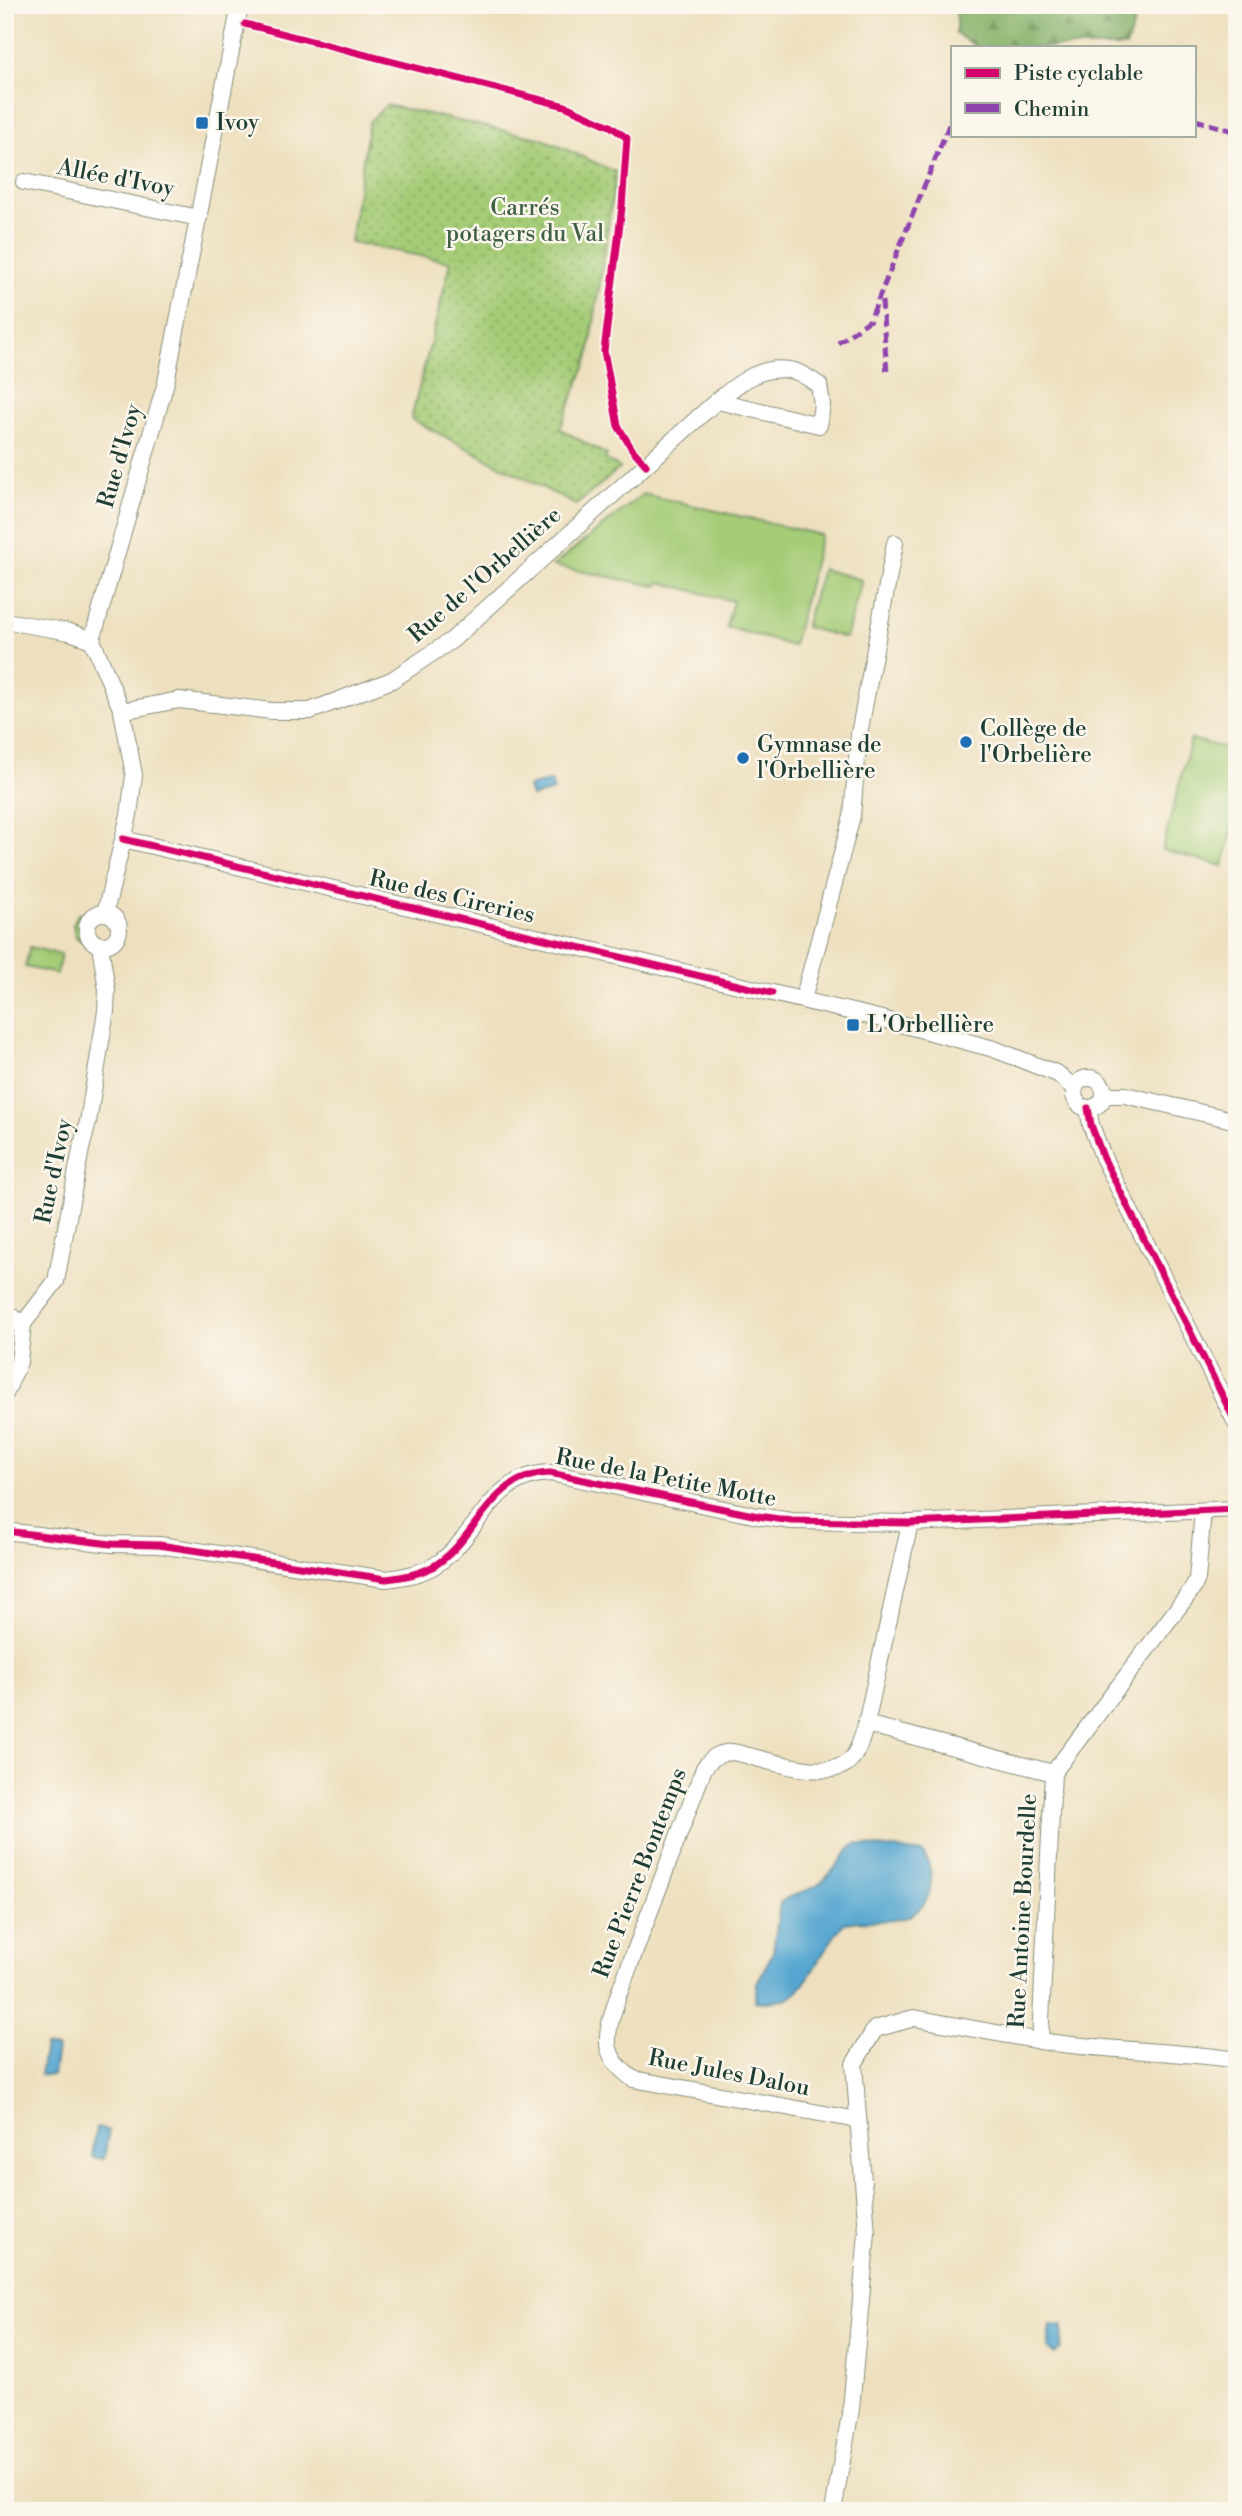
<svg xmlns="http://www.w3.org/2000/svg" width="1242" height="2516" font-family="'Libre Bodoni',serif">
	<style>
		.grass { fill: #a5cc77; stroke: #628456; stroke-width: 2 }
		.forest { fill: url(#forest-firs); stroke: #52764e; stroke-width: 2 }
		.park { fill: url(#park-tufts); stroke: #628456; stroke-width: 2 }
		.garden { fill: url(#garden-dots); stroke: #628456; stroke-width: 2 }
		.water { fill: #55a6d0; stroke: #3a7282; stroke-width: 2 }
		.lines { fill: none; stroke-linecap: round; stroke-linejoin: round }
		.street-casing { stroke: #868e7a; stroke-width: 18 }
		.street { stroke: #fff; stroke-width: 16 }
		.quiet { stroke: #8e44ad; stroke-width: 5; stroke-dasharray: 10 5; stroke-linecap: butt }
		.cycleway-casing { stroke: #fbf7ec; stroke-width: 11 }
		.cycleway { stroke: #d6006c; stroke-width: 7 }
		.poi-dot { fill: #1f6fb2; stroke: #fbf7ec; stroke-width: 2.5 }
		.labels { text-anchor: middle; dominant-baseline: central; stroke-width: 5; stroke-linejoin: round; paint-order: stroke }
		.poi-label { font-size: 23px; fill: #1f3d34; stroke: #fbf7ec; text-anchor: start }
		.street-label { font-size: 23px; fill: #1f3d34; stroke: #fbf7ec }
		.park-label { font-size: 23px; fill: #406145; stroke: #fbf7ec }
	</style>
	<defs>
		<pattern id="forest-firs" width="22" height="20" patternUnits="userSpaceOnUse" patternTransform="scale(1.75)"><rect width="22" height="20" fill="#84b068"/><path d="M5 1l3.5 6h-7zM16 11l3.5 6h-7z" fill="#6b9056"/></pattern>
		<pattern id="park-tufts" width="24" height="20" patternUnits="userSpaceOnUse" patternTransform="scale(1.75)"><rect width="24" height="20" fill="#a5cc77"/><path d="M3 7l-1-3M5 7V3M7 7l1-3M15 17l-1-3M17 17v-4M19 17l1-3" fill="none" stroke="#86a762"/></pattern>
		<pattern id="garden-dots" width="8" height="8" patternUnits="userSpaceOnUse" patternTransform="scale(1.75)"><rect width="8" height="8" fill="#a5cc77"/><path d="M2 2h.1M6 6h.1" fill="none" stroke="#86a762" stroke-width="1.8" stroke-linecap="round"/></pattern>
	</defs>
	<rect width="100%" height="100%" fill="#fbf7ec"/>
	<filter id="ink" filterUnits="userSpaceOnUse"><feTurbulence type="fractalNoise" baseFrequency=".0143" numOctaves="2"/><feDisplacementMap in="SourceGraphic" scale="14" xChannelSelector="R" yChannelSelector="G"/><feConvolveMatrix kernelMatrix="1 2 1 2 8 2 1 2 1" color-interpolation-filters="sRGB"/></filter>
	<filter id="wash" filterUnits="userSpaceOnUse"><feTurbulence type="fractalNoise" baseFrequency=".00686" numOctaves="4" result="noise"/><feDisplacementMap in="SourceGraphic" scale="28" xChannelSelector="R" yChannelSelector="G"/><feGaussianBlur stdDeviation="1.57" result="paint"/><feColorMatrix in="noise" values="0 0 0 0 0 0 0 0 0 0 0 0 0 0 0 0 0 1.4 0 .05"/><feComposite in="paint" operator="in"/></filter>
	<g filter="url(#wash)">
		<rect width="100%" height="100%" fill="#eee0bf"/>
		<!-- grass -->
		<g class="grass">
			<path d="M643,494L821,535L793,646L726,627L733,601L659,582L657,586L553,566Z"/>
			<path d="M822,569L862,580L846,638L805,627Z"/>
			<path d="M1191,739L1237,751V814L1223,866L1162,850Z"/>
		</g>
		<!-- forest -->
		<path class="forest" d="M956,5H1140L1126,47H978L956,34Z"/>
		<!-- park -->
		<path class="park" d="M30,947L61,954L57,974L25,967Z"/>
		<!-- garden -->
		<g class="garden">
			<path d="M386,105L543,139L616,172L589,356L560,429L607,455L605,459L620,468L576,505L411,419L451,262L350,242L369,122Z"/>
			<path d="M88,912L84,921L83,941L76,938L73,925L78,914Z"/>
		</g>
		<!-- water -->
		<g class="water">
			<path d="M551,781L554,791L531,797L528,787Z"/>
			<path d="M856,1844L923,1853C931,1865 934,1882 928,1896C912,1932 877,1916 844,1923C834,1936 825,1950 816,1965C800,1992 790,2006 755,2001L757,1983L773,1952L780,1903C790,1893 805,1893 816,1886C834,1875 840,1856 856,1844Z"/>
			<path d="M45,2046L57,2048L53,2076L40,2075Z"/>
			<path d="M96,2128L109,2130L104,2159L92,2157Z"/>
			<path d="M1051,2325L1063,2326L1061,2350L1054,2354L1048,2349Z"/>
		</g>
	</g>
	<g filter="url(#ink)">
		<g class="lines">
			<defs>
				<g id="street">
					<path d="M24,182L199,218"/>
					<path d="M5,621L70,632L92,640"/>
					<path d="M122,711L179,700L272,711H310L392,680L452,640L710,407C734,387 760,362 794,371C802,373 811,380 819,385L822,404L819,425L718,401"/>
					<path d="M123,839L882,1019L994,1049L1058,1074L1075,1089"/>
					<circle cx="103" cy="929" r="16"/>
					<path d="M105,913L129,815L134,775L122,711L92,640L166,382L240,5"/>
					<path d="M803,1000L852,816L859,734L895,543"/>
					<circle cx="1089" cy="1093" r="15"/>
					<path d="M1104,1095H1125L1237,1121"/>
					<path d="M1088,1108L1091,1125L1103,1157L1237,1425"/>
					<path d="M5,1312L23,1324"/>
					<path d="M5,1394L19,1362L23,1324L56,1281L81,1149L88,1122L106,1011L107,990L100,945"/>
					<path d="M5,1531L111,1544L159,1545L386,1579C403,1577 422,1574 437,1564C480,1535 489,1475 550,1473L758,1516L792,1521L910,1523L1237,1509"/>
					<path d="M866,1724L1053,1773"/>
					<path d="M1040,2041C1105,2051 1171,2050 1237,2060"/>
					<path d="M858,2120L633,2079C597,2053 607,2033 618,1996L704,1768C713,1756 719,1753 733,1752C761,1758 823,1781 847,1763C858,1755 862,1737 866,1724L910,1523"/>
					<path d="M833,2511L851,2409L867,2233L854,2064L875,2029L914,2018L1040,2041L1053,1773L1193,1588L1197,1579L1203,1511"/>
				</g>
			</defs>
			<!-- street casing -->
			<use href="#street" class="street-casing"/>
			<!-- street -->
			<use href="#street" class="street"/>
			<!-- quiet -->
			<g class="quiet">
				<path d="M1195,120L1237,132"/>
				<path d="M882,301L887,374"/>
				<path d="M838,343L870,320L953,115"/>
			</g>
			<defs>
				<g id="cycleway">
					<path d="M245,24L565,106L610,126L627,138L622,207L604,351L618,426L632,449L646,465"/>
					<path d="M123,839L772,993"/>
					<path d="M1088,1108L1091,1125L1103,1157L1237,1425"/>
					<path d="M5,1531L111,1544L159,1545L386,1579C403,1577 422,1574 437,1564C480,1535 489,1475 550,1473L758,1516L792,1521L910,1523L1237,1509"/>
				</g>
			</defs>
			<!-- cycleway casing -->
			<use href="#cycleway" class="cycleway-casing"/>
			<!-- cycleway -->
			<use href="#cycleway" class="cycleway"/>
		</g>
	</g>
	<!-- markers -->
	<g class="poi-dot">
		<rect x="195" y="116" width="14" height="14" rx="3.5"/>
		<circle cx="966" cy="742" r="7"/>
		<circle cx="743" cy="758" r="7"/>
		<rect x="846" y="1018" width="14" height="14" rx="3.5"/>
	</g>
	<g class="labels">
		<!-- poi labels -->
		<g class="poi-label">
			<text x="216" y="123">Ivoy</text>
			<text x="980" y="729">Collège de<tspan x="980" dy="26">l'Orbelière</tspan></text>
			<text x="757" y="745">Gymnase de<tspan x="757" dy="26">l'Orbellière</tspan></text>
			<text x="867" y="1025">L'Orbellière</text>
		</g>
		<!-- street labels -->
		<g class="street-label">
			<text transform="translate(116 178) rotate(11)">Allée d'Ivoy</text>
			<text transform="translate(120 456) rotate(-74)">Rue d'Ivoy</text>
			<text transform="translate(485 575) rotate(-41)">Rue de l'Orbellière</text>
			<text transform="translate(452 897) rotate(13)">Rue des Cireries</text>
			<text transform="translate(54 1171) rotate(-78)">Rue d'Ivoy</text>
			<text transform="translate(666 1478) rotate(11)">Rue de la Petite Motte</text>
			<text transform="translate(640 1873) rotate(-69)">Rue Pierre Bontemps</text>
			<text transform="translate(1023 1911) rotate(-87)">Rue Antoine Bourdelle</text>
			<text transform="translate(729 2073) rotate(11)">Rue Jules Dalou</text>
		</g>
		<!-- park labels -->
		<g class="park-label">
			<text x="525" y="208">Carrés<tspan x="525" dy="26">potagers du Val</tspan></text>
		</g>
	</g>
	<!-- margin -->
	<rect width="1242" height="2516" fill="none" stroke="#fbf7ec" stroke-width="28"/>
	<!-- legend -->
	<rect x="951" y="46" width="245" height="91" fill="#fbf7ec" stroke="#a3ada2" stroke-width="2"/>
	<rect x="965" y="68" width="35" height="10" fill="#d6006c" stroke="#a3ada2" stroke-width="2"/>
	<text x="1014" y="80" font-size="21" fill="#1f3d34">Piste cyclable</text>
	<rect x="965" y="103" width="35" height="10" fill="#8e44ad" stroke="#a3ada2" stroke-width="2"/>
	<text x="1014" y="116" font-size="21" fill="#1f3d34">Chemin</text>
</svg>
